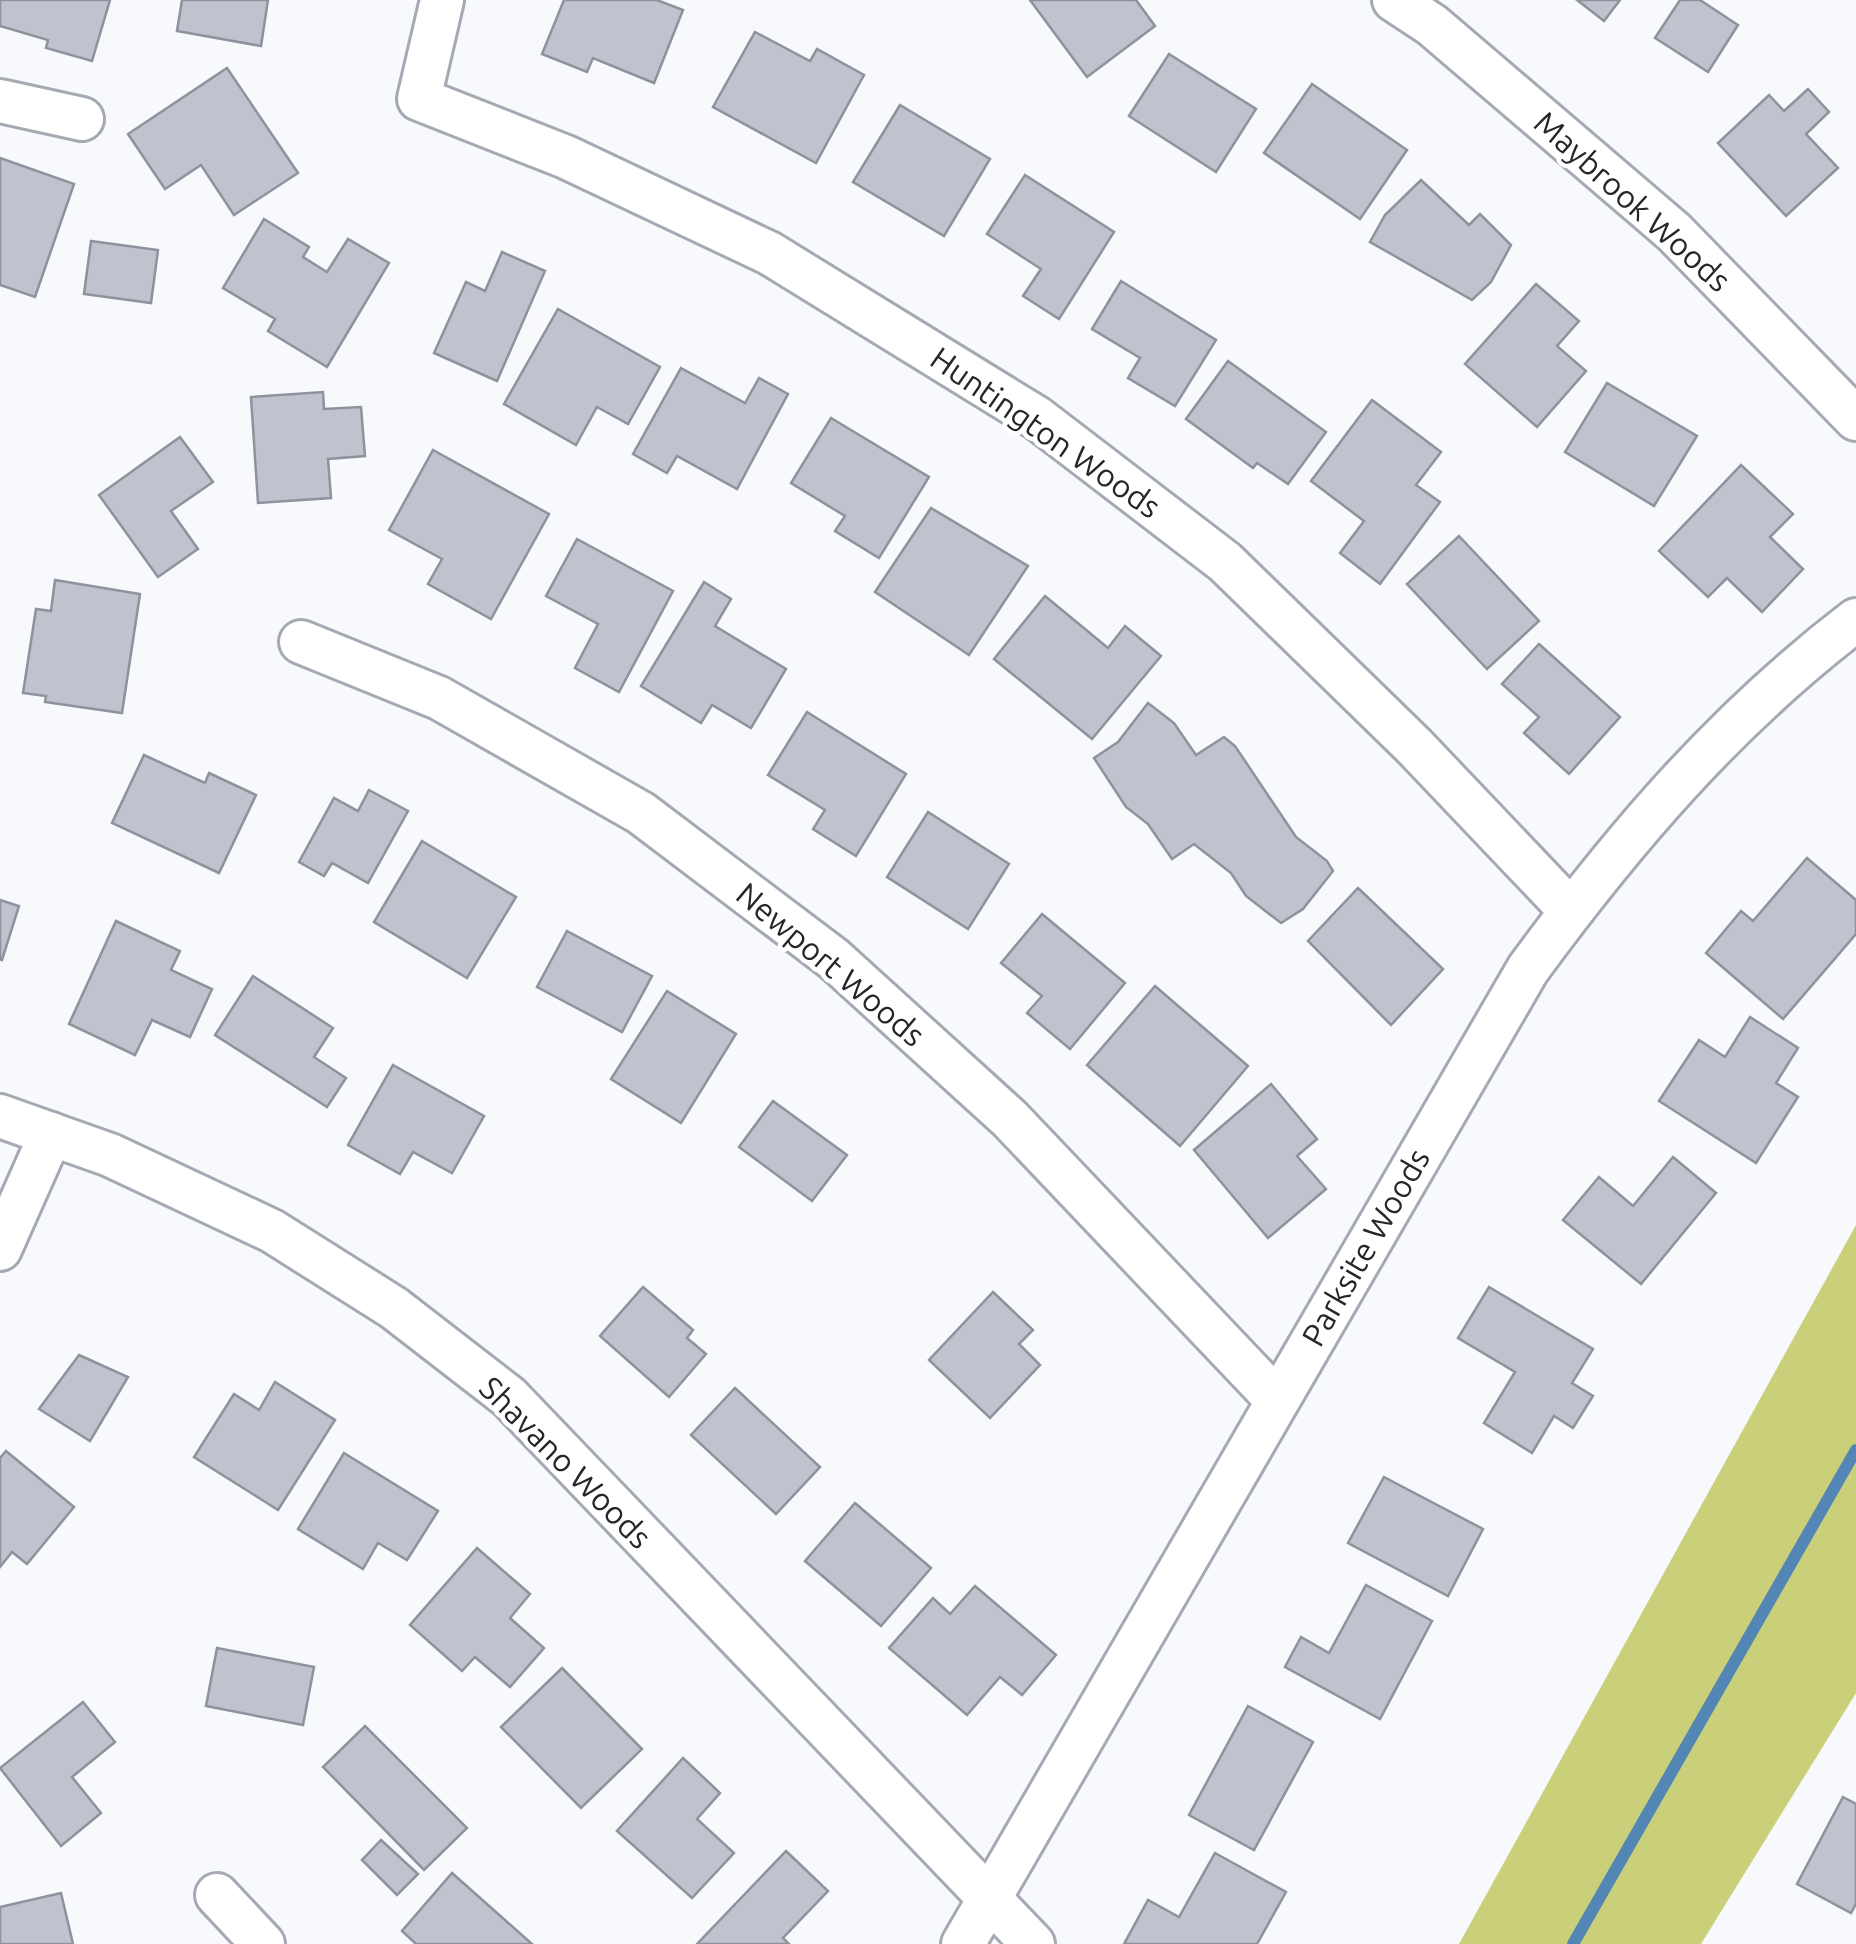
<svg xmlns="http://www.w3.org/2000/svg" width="1856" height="1944" font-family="Ubuntu,sans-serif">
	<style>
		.green { fill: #c9d079 }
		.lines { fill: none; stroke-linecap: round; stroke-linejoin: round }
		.stream { stroke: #5486b5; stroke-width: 12 }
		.building { fill: #bec3ce; stroke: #8d929c; stroke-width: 2.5 }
		.street-casing { stroke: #a4a9b3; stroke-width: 48 }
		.street { stroke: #fff; stroke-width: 42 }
		.labels { text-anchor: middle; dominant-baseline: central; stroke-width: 9; stroke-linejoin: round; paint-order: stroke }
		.street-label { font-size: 32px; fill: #24262a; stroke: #fff }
	</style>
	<rect width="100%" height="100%" fill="#f7f9fd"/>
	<!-- green -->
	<path class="green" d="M1856,1225V1693L1701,1944H1459Z"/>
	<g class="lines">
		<!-- stream -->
		<path class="stream" d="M1573,1944L1856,1450"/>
	</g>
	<!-- building -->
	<g class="building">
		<path d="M0,0H110L92,61L46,48L48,40L0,26Z"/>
		<path d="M182,0H268L261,46L177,31Z"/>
		<path d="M564,0H657L683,10L654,83L593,58L587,72L542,54Z"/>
		<path d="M1030,0H1136L1155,26L1087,77Z"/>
		<path d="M1577,0H1620L1604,21Z"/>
		<path d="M1680,0H1700L1738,25L1708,72L1655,38Z"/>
		<path d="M755,32L810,61L817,49L864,75L816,163L713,107Z"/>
		<path d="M1169,54L1256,109L1216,172L1129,116Z"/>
		<path d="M227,68L298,173L234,215L201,165L165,189L128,134Z"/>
		<path d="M1312,84L1407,150L1360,219L1264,153Z"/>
		<path d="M1808,89L1829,112L1806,134L1838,168L1786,216L1718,143L1769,95L1784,111Z"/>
		<path d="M900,105L990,159L944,236L853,182Z"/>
		<path d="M0,158L74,184L35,297L0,285Z"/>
		<path d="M1025,175L1114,232L1059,319L1023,296L1041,269L987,234Z"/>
		<path d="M1421,180L1469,225L1480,214L1511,245L1491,282L1472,300L1370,242L1385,215Z"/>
		<path d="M264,219L309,247L303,257L327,272L348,239L389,263L327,367L268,331L275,319L223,288Z"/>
		<path d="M91,241L158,250L151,303L84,294Z"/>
		<path d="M502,252L545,271L497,381L434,353L466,282L485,291Z"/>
		<path d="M1121,281L1216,340L1175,406L1128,378L1140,358L1092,329Z"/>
		<path d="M1536,284L1579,321L1557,346L1586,371L1537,427L1465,364Z"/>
		<path d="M558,309L660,367L628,424L597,407L576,445L504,404Z"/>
		<path d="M1228,361L1326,432L1288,484L1257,463L1253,468L1186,419Z"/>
		<path d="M681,368L745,403L759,378L788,394L737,489L677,456L667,473L633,454Z"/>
		<path d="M1607,383L1697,436L1654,506L1565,452Z"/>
		<path d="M323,392L324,409L361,407L365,456L328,459L331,498L258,503L251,397Z"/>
		<path d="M1372,400L1441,452L1416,485L1440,502L1380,584L1340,553L1364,521L1311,481Z"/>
		<path d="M831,418L929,477L879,558L835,531L845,516L791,483Z"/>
		<path d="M180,437L213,482L171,511L198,549L158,577L99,495Z"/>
		<path d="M433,450L549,514L491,619L428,584L442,559L389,530Z"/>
		<path d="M1741,465L1793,514L1770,537L1803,569L1762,612L1727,578L1708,597L1659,551Z"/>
		<path d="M931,508L1028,566L969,655L875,592Z"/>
		<path d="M1459,536L1539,621L1487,669L1407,584Z"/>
		<path d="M577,539L673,591L619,692L575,668L598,624L546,596Z"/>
		<path d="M55,580L140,594L122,713L45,702L46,696L23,693L36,609L51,611Z"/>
		<path d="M704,582L731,599L715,626L786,669L751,728L712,705L701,723L641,686Z"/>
		<path d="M1045,596L1108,648L1125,626L1161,656L1092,739L994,659Z"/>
		<path d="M1539,644L1620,717L1569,774L1524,733L1539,717L1502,684Z"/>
		<path d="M1148,703L1174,723L1196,755L1224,737L1235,746L1296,837L1327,861L1333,871L1303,909L1281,923L1246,896L1231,873L1194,844L1172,859L1148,824L1126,807L1094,758L1118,742Z"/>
		<path d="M807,712L906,774L856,856L813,829L825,810L768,775Z"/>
		<path d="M144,755L205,783L209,773L256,795L219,873L112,823Z"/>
		<path d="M369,790L408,811L368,883L332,863L324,876L299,862L334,798L358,811Z"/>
		<path d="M928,812L1009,864L968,929L887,877Z"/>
		<path d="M422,841L516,897L467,978L374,922Z"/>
		<path d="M1807,858L1856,900V934L1783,1019L1706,953L1741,911L1753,921Z"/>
		<path d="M1358,888L1443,969L1391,1025L1308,941Z"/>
		<path d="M0,900L19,906L2,960L0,959Z"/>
		<path d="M1042,914L1125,983L1070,1049L1027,1013L1042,996L1001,963Z"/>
		<path d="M116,921L180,951L171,970L212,989L190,1037L152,1020L135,1055L69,1024Z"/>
		<path d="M567,931L652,976L622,1032L537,987Z"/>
		<path d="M253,976L333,1028L314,1057L346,1078L327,1107L215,1035Z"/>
		<path d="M1155,986L1248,1066L1180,1146L1087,1065Z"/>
		<path d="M667,991L736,1034L681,1123L611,1079Z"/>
		<path d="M1750,1017L1798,1048L1776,1083L1798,1097L1756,1163L1659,1101L1699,1040L1725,1057Z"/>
		<path d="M393,1065L484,1116L452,1173L413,1152L400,1174L348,1145Z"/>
		<path d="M1271,1084L1317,1139L1297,1156L1326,1189L1268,1238L1194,1150Z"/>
		<path d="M773,1101L847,1155L812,1201L739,1147Z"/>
		<path d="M1673,1157L1716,1193L1641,1284L1563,1220L1599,1177L1633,1206Z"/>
		<path d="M643,1287L693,1330L687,1338L706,1354L669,1397L600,1336Z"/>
		<path d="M1489,1287L1593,1349L1572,1383L1593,1396L1573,1428L1554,1416L1532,1453L1484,1423L1515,1372L1458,1338Z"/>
		<path d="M993,1292L1033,1330L1019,1344L1040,1365L990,1418L929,1360Z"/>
		<path d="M79,1355L128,1377L90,1441L39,1409Z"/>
		<path d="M275,1382L335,1420L278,1510L194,1457L234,1394L259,1410Z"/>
		<path d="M735,1388L820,1467L776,1514L691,1435Z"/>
		<path d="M6,1451L74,1507L27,1564L12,1552L0,1567V1458Z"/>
		<path d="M344,1453L438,1511L407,1560L378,1543L363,1569L298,1529Z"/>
		<path d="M1384,1477L1483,1529L1448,1596L1348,1543Z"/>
		<path d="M855,1503L931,1568L881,1626L805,1561Z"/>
		<path d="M477,1548L530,1594L510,1618L544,1648L510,1687L475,1657L462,1671L410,1625Z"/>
		<path d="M1366,1585L1432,1621L1380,1719L1285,1667L1301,1637L1329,1653Z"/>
		<path d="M975,1586L1056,1655L1022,1695L1000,1677L967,1715L889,1648L933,1598L950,1614Z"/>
		<path d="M217,1648L314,1667L303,1725L206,1706Z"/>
		<path d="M562,1668L642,1749L581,1808L501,1727Z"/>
		<path d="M83,1702L115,1742L72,1777L101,1813L61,1846L0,1768Z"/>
		<path d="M1248,1706L1313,1742L1254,1850L1189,1815Z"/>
		<path d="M365,1726L467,1828L424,1870L323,1767Z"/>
		<path d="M683,1758L720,1793L697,1819L734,1853L692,1898L617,1831Z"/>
		<path d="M1843,1797L1856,1804V1904L1851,1913L1797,1884Z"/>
		<path d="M381,1840L418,1874L397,1895L362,1860Z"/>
		<path d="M786,1851L828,1891L783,1938L789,1944H697Z"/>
		<path d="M1215,1853L1286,1892L1257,1944H1124L1148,1900L1179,1917Z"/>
		<path d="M452,1873L532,1944H416L402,1931Z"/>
		<path d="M61,1893L73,1944H0V1907Z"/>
	</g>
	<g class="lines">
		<defs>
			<g id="street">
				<path d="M442,0L419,99L566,157L769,253L1037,418L1225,562L1414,746L1571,911"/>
				<path d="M1394,0L1432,25L1674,232L1856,419"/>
				<path d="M0,101L82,119"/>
				<path d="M301,642L439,698L641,813L834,959L1010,1119L1277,1400"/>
				<path d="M0,1116L110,1155L272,1231L394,1308L509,1397L1033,1944"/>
				<path d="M0,1249L51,1134"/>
				<path d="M217,1895L263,1944"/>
				<path d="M963,1944L1528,969C1625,837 1725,720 1856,620"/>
			</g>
		</defs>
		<!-- street casing -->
		<use href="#street" class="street-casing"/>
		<!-- street -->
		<use href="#street" class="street"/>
	</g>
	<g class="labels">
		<!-- street labels -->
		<g class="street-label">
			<text transform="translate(1633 201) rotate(42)">Maybrook Woods</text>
			<text transform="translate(1046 432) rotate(35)">Huntington Woods</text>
			<text transform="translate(831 964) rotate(40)">Newport Woods</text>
			<text transform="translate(1365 1247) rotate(-60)">Parksite Woods</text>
			<text transform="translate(566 1462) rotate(45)">Shavano Woods</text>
		</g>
	</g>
</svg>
